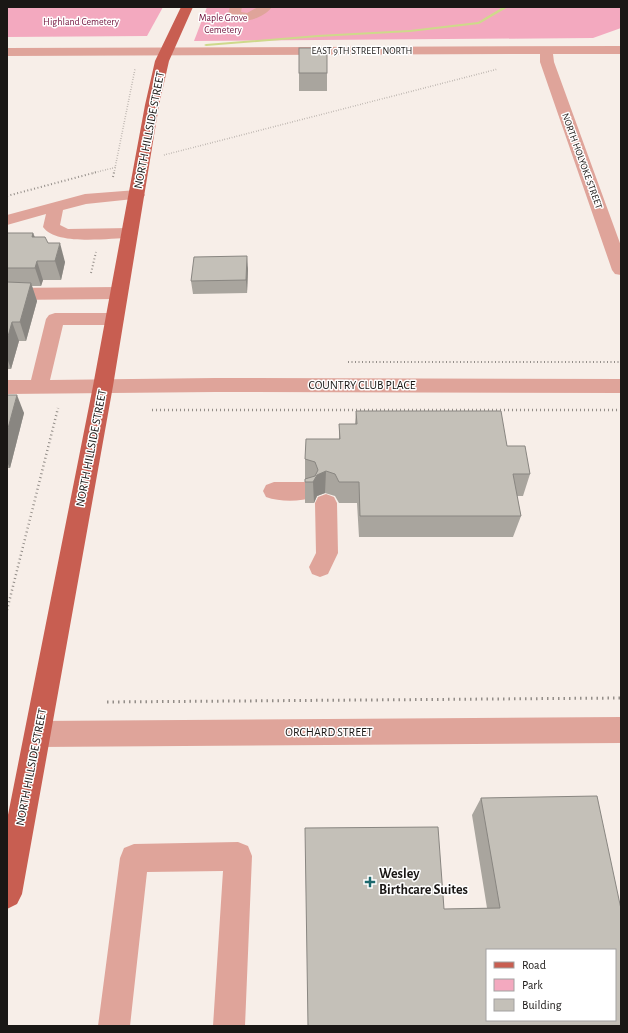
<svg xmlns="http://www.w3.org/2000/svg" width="628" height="1033" font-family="'Alegreya Sans',sans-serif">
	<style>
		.green { fill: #f3a9bf }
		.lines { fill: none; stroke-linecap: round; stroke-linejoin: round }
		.stream { fill: #ced98b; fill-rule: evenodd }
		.path-far3 { stroke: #948e89; stroke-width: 1.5; stroke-dasharray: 0.5 2; stroke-linecap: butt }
		.path-far2 { stroke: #948e89; stroke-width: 2; stroke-dasharray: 1 2.5; stroke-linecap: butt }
		.path-far1 { stroke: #948e89; stroke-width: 2.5; stroke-dasharray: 1 3; stroke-linecap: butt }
		.path { stroke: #948e89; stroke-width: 3; stroke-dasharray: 1.5 4; stroke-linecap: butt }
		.minor { fill: #dfa49a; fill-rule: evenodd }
		.major { fill: #c85e51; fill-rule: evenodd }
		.wall { fill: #a9a59e }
		.shaded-wall { fill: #898681 }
		.building { fill: #c4c0b8; stroke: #898681; fill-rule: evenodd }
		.poi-dot { fill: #1d696e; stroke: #fff; stroke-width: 1.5 }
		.labels { text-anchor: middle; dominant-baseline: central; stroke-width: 3; stroke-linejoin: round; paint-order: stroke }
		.far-park-label { font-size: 10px; fill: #71133c; stroke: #fff }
		.far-street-label { font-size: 10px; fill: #1a1715; stroke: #fff }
		.street-label { font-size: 12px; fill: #1a1715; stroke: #fff }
		.near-poi-label { font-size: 14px; font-weight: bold; fill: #1a1715; stroke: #fff; text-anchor: start }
	</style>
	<rect width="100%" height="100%" fill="#f7eee8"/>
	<!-- green -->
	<g class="green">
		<path d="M7,7H163L147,36L7,37Z"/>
		<path d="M207,7H621V28L593,38L194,41Z"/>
	</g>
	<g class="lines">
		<!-- stream -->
		<path class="stream" d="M503,7H508L479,24L410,32L318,37L206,46L204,45L206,44L318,35L410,30L478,22Z"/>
		<!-- path-far3 -->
		<g class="path-far3">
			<path d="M164,155L498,69"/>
			<path d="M93,173L117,167"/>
			<path d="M114,173L135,69"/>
		</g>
		<!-- path-far2 -->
		<g class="path-far2">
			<path d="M113,177L114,172"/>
			<path d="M7,196L97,172"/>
			<path d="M91,273L96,252"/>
			<path d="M348,362H621"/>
		</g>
		<!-- path-far1 -->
		<g class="path-far1">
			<path d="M152,410H621"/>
			<path d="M7,610L58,408"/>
		</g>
		<!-- path -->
		<path class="path" d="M107,702L621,698"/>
		<!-- minor -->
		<g class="minor">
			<path d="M230,7H242L241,12L247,13L258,7H272C263,19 238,27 228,13Z"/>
			<path d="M621,46V54H553L554,62L621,246V275L615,274L612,270L540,62V54L7,56V48Z"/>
			<path d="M137,190L143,192L145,195L143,198L86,204L63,210L60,225L68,229L130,228L136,229L138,233L136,237L130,238C109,238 56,246 43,227L46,214L7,225V215L85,194Z"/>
			<path d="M119,287L125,289L128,293L125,297L119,299L7,300V288Z"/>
			<path d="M55,313H115L121,315L124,319L121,323L115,325H63L50,380L215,378L621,379V393L215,392L7,394V380H31L46,319L49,315Z"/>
			<path d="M274,482H306L314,485L317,491L314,497C300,502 280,502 266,497L263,491L266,485Z"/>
			<path d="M326,494L334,497L337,503L338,553L328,574L320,577L312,574L309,567L316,553L315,503L318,497Z"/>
			<path d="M621,717V743L38,747L29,743L25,734L29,725L38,721Z"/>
			<path d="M238,842L248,846L252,856L245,1026H213L223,871L147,872L130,1026H98L120,858L124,848L134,844Z"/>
		</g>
		<!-- major -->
		<path class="major" d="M181,7H193L169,61L159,105L113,386L22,894L17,904L7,909V820L93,386L145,105L155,61Z"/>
	</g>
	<!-- wall -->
	<g class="wall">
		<path d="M299,48L327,73V91H299Z"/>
		<path d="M7,233H33L35,237L48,243L65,262L61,280H43L41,286H32L37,301L26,341H19L11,369H7Z"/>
		<path d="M248,269L247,293L193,294L191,281Z"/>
		<path d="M7,395L24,413L10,468H7Z"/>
		<path d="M356,411L507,446L530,474L523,496H517L521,516L513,537H359L357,503H339L335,496L325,493L317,496L314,503H305V459L339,439V424H355Z"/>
		<path d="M481,798L621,909L308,1026L444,909L487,908L472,815Z"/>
	</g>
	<!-- shaded-wall -->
	<g class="shaded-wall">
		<path d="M33,233L39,251L32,237Z"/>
		<path d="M60,243L65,262L61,280L55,261Z"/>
		<path d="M247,256L248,269L247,293L246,280Z"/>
		<path d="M37,261L43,280L41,286L35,268Z"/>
		<path d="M31,283L37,301L26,341L20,322Z"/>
		<path d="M12,322L19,341L11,369L7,358V340Z"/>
		<path d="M17,395L24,413L10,468L7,462V432Z"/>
		<path d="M326,471L325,493L317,496L314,503L313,482L317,475Z"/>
	</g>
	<!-- building -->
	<g class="building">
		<rect x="299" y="48" width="28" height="25"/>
		<path d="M7,233H33L32,237H45L48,243H60L55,261H37L35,268H7Z"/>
		<path d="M247,256L246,280L191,281L194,257Z"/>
		<path d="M7,282L31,283L20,322H12L7,340Z"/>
		<path d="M7,395H17L7,432Z"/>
		<path d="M356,411H501L507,446H525L530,474H513L521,516H360L359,482H339L335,474L326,471L317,475L313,482H305V479L315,476L318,470L315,462L305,459L306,439H340L339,424H357Z"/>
		<path d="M597,796L621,909V1026H308L305,828L438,827L444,909L500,908L481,798ZM487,950H615V1020H487Z"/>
	</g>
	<!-- markers -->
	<path class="poi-dot" d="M368 876h4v4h4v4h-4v4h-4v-4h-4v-4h4z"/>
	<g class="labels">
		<!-- far-park labels -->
		<g class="far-park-label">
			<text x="223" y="18">Maple Grove<tspan x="223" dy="12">Cemetery</tspan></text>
			<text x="81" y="22">Highland Cemetery</text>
		</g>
		<!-- far-street labels -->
		<g class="far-street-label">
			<text x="362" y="51">EAST 9TH STREET NORTH</text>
			<text transform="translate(582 161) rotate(70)">NORTH HOLYOKE STREET</text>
		</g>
		<!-- street labels -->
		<g class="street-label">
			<text transform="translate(149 130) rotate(-79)">NORTH HILLSIDE STREET</text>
			<text x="362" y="385">COUNTRY CLUB PLACE</text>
			<text transform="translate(91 448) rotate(-79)">NORTH HILLSIDE STREET</text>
			<text x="329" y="732">ORCHARD STREET</text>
			<text transform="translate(31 767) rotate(-79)">NORTH HILLSIDE STREET</text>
		</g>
		<!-- near-poi labels -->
		<g class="near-poi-label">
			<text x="379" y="874">Wesley<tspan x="379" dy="16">Birthcare Suites</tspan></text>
		</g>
	</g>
	<!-- border -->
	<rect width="628" height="1033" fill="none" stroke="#1a1715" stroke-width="16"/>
	<!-- legend -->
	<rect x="486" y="949" width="130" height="72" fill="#ffffff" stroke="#a3a2a1"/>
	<rect x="494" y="962" width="20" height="6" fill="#c85e51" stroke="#a3a2a1"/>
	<text x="522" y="969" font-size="12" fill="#1a1715">Road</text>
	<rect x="494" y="979" width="20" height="12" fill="#f3a9bf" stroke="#a3a2a1"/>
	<text x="522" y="989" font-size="12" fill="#1a1715">Park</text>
	<rect x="494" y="999" width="20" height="12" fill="#c4c0b8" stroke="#a3a2a1"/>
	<text x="522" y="1009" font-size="12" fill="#1a1715">Building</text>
</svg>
